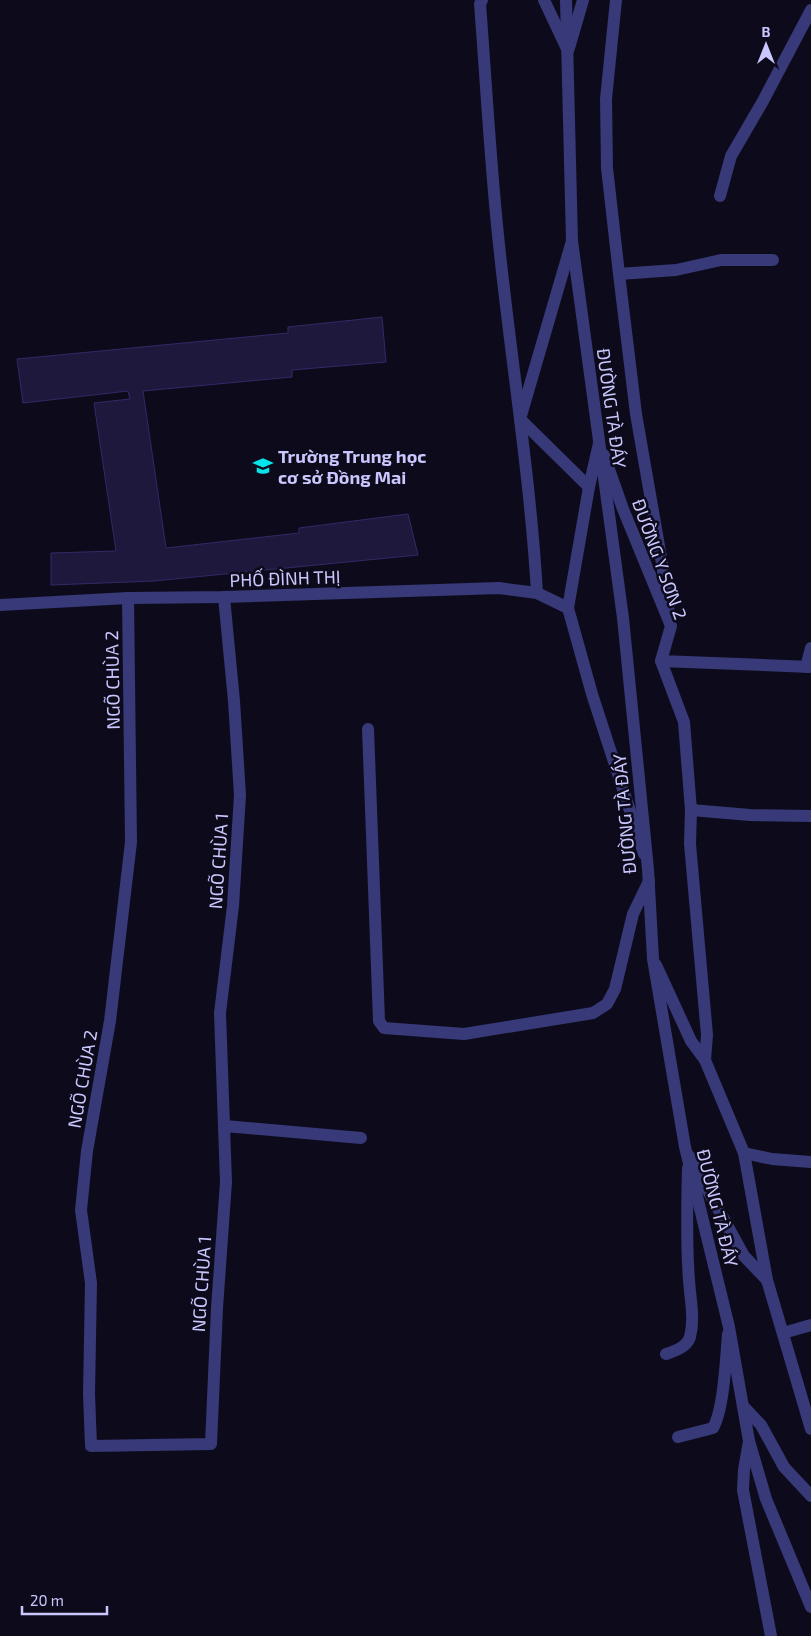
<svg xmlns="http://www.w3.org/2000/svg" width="811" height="1636" font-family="'Exo 2',sans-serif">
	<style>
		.building { fill: #1d183c; stroke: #322a67 }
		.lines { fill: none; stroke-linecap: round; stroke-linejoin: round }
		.service { stroke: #373979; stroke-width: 12 }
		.minor { stroke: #373979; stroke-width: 12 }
		.tertiary { stroke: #373979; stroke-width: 12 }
		.labels { text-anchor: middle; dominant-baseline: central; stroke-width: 5; stroke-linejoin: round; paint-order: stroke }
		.street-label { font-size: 18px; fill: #c9c7fe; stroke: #0d0b1b }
		.poi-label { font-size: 18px; font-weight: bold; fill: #c9c7fe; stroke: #0d0b1b; text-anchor: start }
	</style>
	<rect width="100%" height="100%" fill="#0d0b1b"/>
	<!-- building -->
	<path class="building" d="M382,317L386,362L292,370V377L143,391L166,548L299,533V528L408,514L418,555L154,581L51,585V553L116,551L94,403L130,399L128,391L23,403L17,359L288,333V327Z"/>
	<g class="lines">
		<!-- service -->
		<g class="service">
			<path d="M482,0L480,4C486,81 490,158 498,235C510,354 530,473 537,593"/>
			<path d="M544,0L568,51"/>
			<path d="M616,0L606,99L607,168L619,274L676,270L721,260H773"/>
			<path d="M569,48L583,0"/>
			<path d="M720,196L731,156L763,101L811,10"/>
			<path d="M572,241L520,419L589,487"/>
			<path d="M619,274L636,414L662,563L669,614"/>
			<path d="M128,598L131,842L110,1021L87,1151L81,1210L91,1283L89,1394L91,1446L211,1444L217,1308L226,1182L220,1013L233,906L240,795L234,701L224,597"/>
			<path d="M661,661L684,722L691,810L750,815L811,816"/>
			<path d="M806,667L811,648"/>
			<path d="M691,810L690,844L707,1035L705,1060"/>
			<path d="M656,965L691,1041L705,1060L744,1153L767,1280L811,1429"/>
			<path d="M225,1126L361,1138"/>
			<path d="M744,1153L772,1159L811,1162"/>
			<path d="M689,1156L744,1256L767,1280"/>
			<path d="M783,1333L811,1325"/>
			<path d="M666,1354C675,1351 687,1347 690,1337C695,1318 690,1298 689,1280C686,1242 687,1205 688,1168"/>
			<path d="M744,1407L761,1425L784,1467L811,1496"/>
			<path d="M678,1437L713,1428C724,1409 726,1357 728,1334"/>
			<path d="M749,1441L744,1470L743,1490L771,1636"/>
		</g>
		<!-- minor -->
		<g class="minor">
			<path d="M599,443L589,487L568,608L592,694L644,854"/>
			<path d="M604,455L623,509L671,626L661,661L811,667"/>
			<path d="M0,605L128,598L224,597L499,588L537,593L568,608"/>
			<path d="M368,729L379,1021L384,1028L464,1034L593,1013L607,1004L615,989L633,914L649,881"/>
		</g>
		<!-- tertiary -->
		<path class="tertiary" d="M566,0L572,241L623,618L648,869L653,959L685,1147L729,1327L749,1441L766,1499L811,1607"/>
	</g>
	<!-- icons -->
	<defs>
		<symbol id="school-bare" viewBox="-9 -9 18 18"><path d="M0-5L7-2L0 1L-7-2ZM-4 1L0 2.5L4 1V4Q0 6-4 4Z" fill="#05e4ec" stroke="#0d0b1b" stroke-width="2.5" paint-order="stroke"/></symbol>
	</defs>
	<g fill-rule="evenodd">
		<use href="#school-bare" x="249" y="452" width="28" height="28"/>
	</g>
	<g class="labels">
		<!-- street labels -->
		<g class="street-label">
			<text transform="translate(612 408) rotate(82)">ĐƯỜNG TÀ ĐÁY</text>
			<text transform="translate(660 559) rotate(70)">ĐƯỜNG Y SƠN 2</text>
			<text transform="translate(285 578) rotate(-2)">PHỐ ĐÌNH THỊ</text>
			<text transform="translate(112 680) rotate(-91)">NGÕ CHÙA 2</text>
			<text transform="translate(624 814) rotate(-95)">ĐƯỜNG TÀ ĐÁY</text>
			<text transform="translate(218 861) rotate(-86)">NGÕ CHÙA 1</text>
			<text transform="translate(82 1079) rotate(-80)">NGÕ CHÙA 2</text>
			<text transform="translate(718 1208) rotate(76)">ĐƯỜNG TÀ ĐÁY</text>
			<text transform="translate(201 1284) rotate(-86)">NGÕ CHÙA 1</text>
		</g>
		<!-- poi labels -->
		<g class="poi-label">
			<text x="278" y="456">Trường Trung học<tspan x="278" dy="21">cơ sở Đồng Mai</tspan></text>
		</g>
	</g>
	<!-- north arrow -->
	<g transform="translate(766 45)" stroke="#0d0b1b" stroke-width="4" paint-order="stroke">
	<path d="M0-4L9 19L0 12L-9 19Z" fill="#c9c7fe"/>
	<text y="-8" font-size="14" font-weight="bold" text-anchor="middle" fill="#c9c7fe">B</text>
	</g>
	<!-- scale -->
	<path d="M22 1606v8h85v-8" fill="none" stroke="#c9c7fe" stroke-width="2.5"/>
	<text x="30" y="1606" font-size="15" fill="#c9c7fe" stroke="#0d0b1b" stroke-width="4" paint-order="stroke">20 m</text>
</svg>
